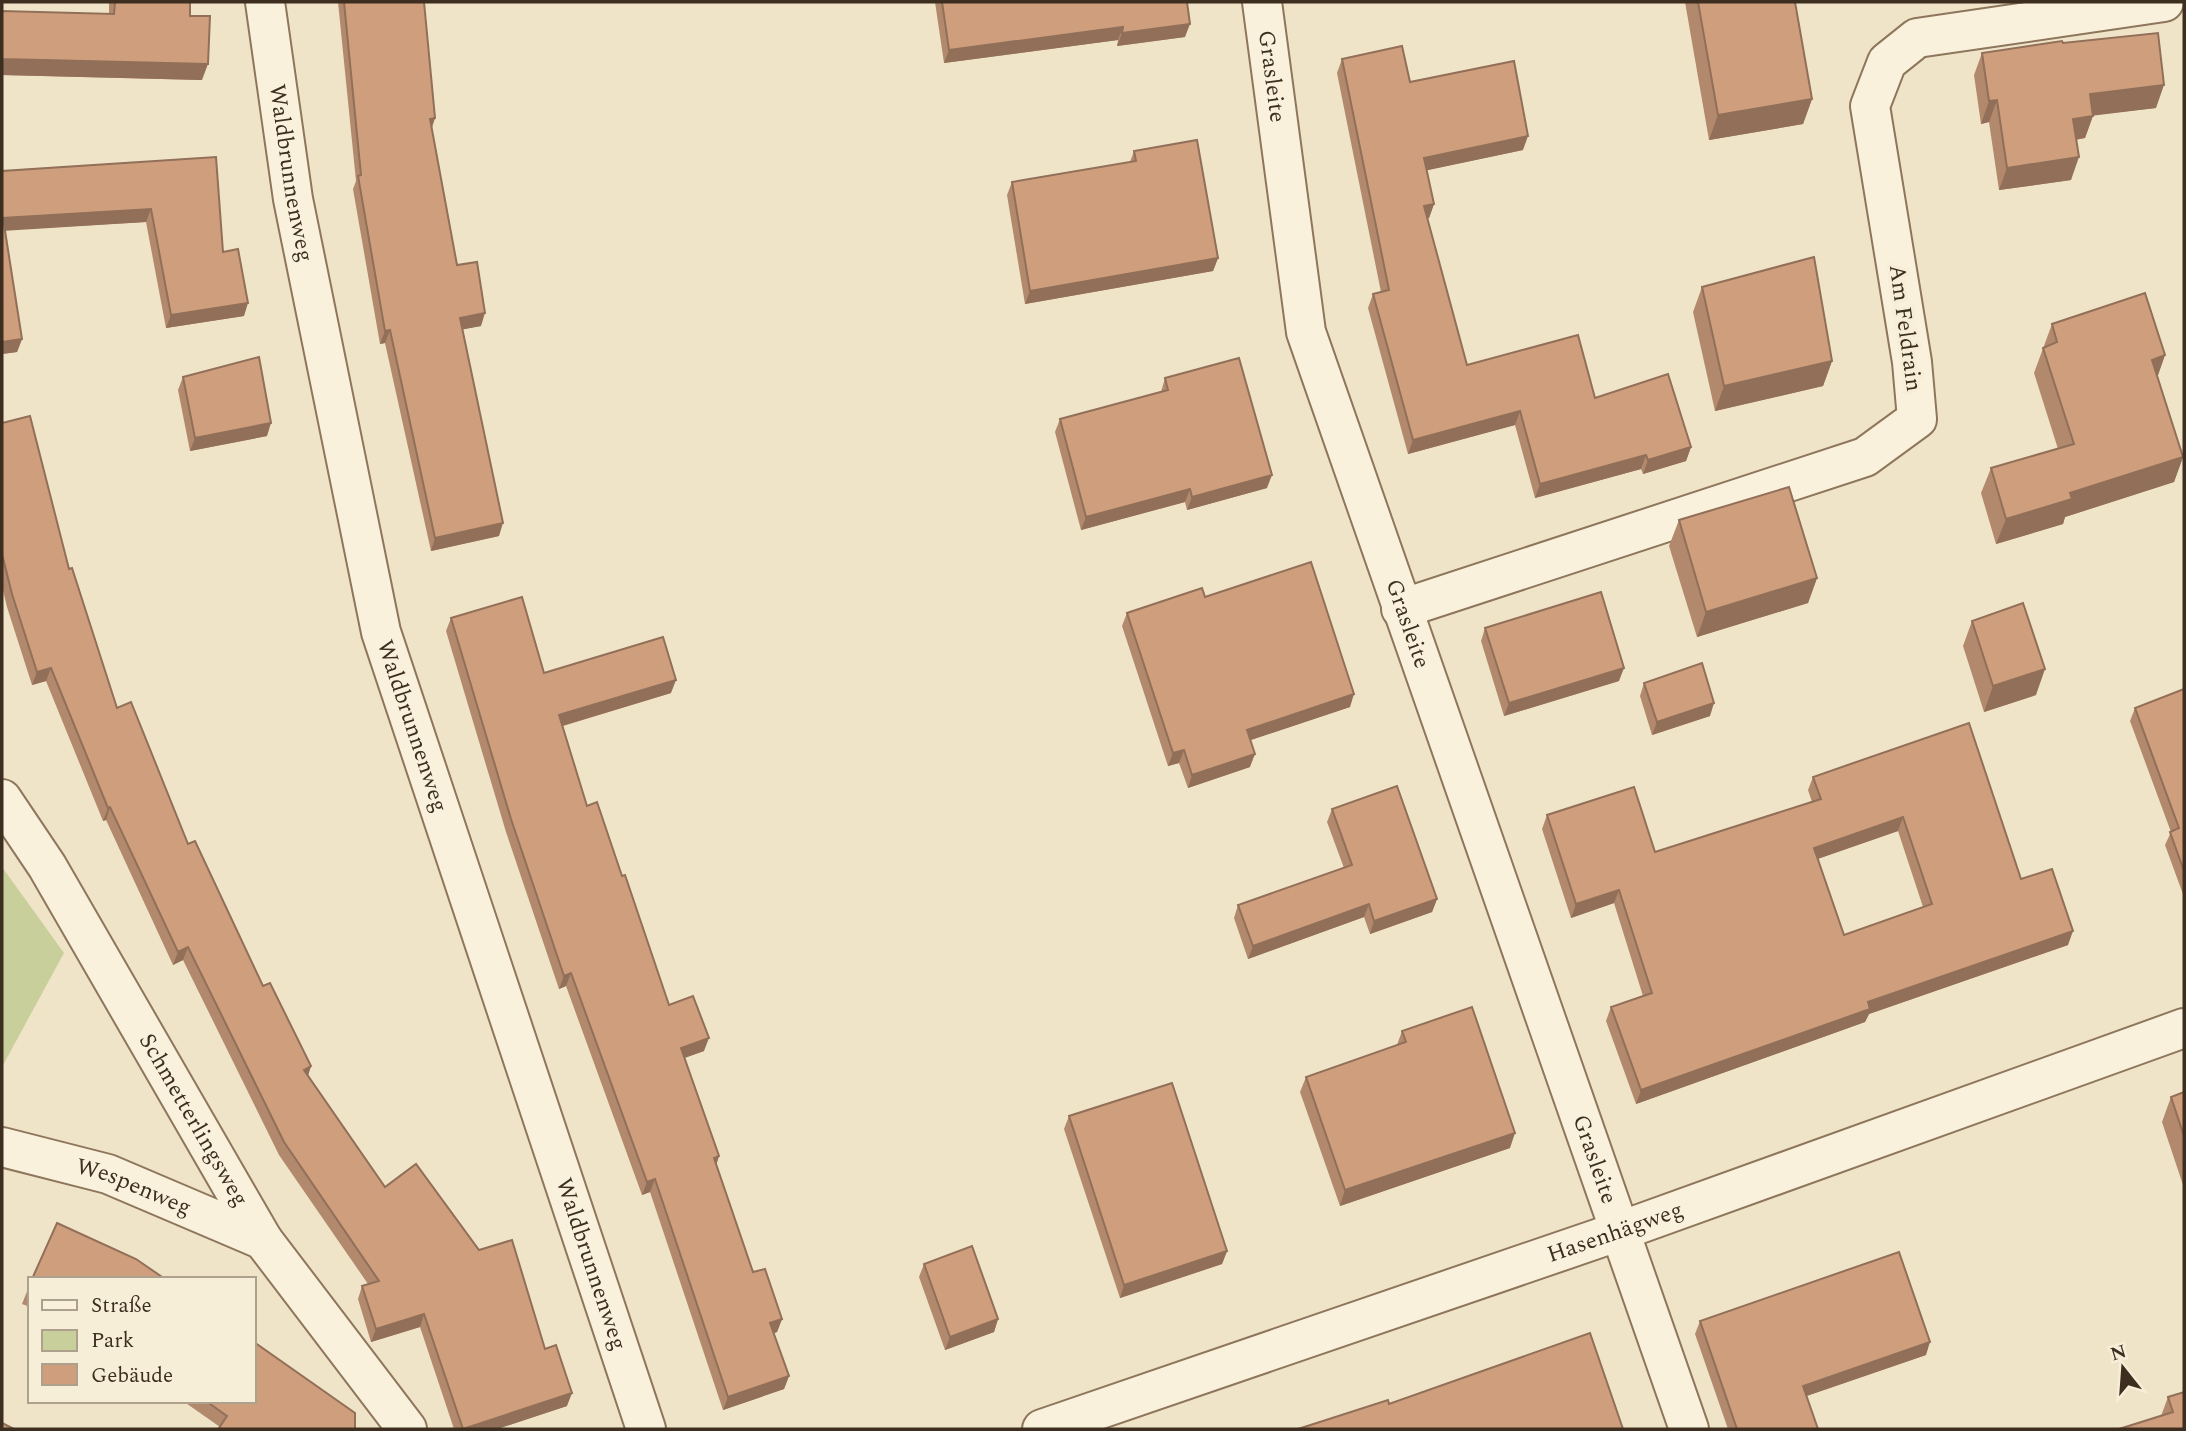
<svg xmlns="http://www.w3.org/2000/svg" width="2186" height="1431" font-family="Spectral,serif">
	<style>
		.green { fill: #c9cf9b }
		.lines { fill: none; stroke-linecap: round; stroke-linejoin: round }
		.street-casing { stroke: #8d765c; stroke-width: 42 }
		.street { stroke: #faf1dc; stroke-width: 38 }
		.wall { fill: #b2896c; fill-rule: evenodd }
		.shaded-wall { fill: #916f58 }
		.building { fill: #cf9f7d; stroke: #916f58; stroke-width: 2; fill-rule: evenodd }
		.labels { text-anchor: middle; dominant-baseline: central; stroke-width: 7; stroke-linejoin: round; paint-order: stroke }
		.street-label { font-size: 23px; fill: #3d2e20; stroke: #f7eed8 }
	</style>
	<rect width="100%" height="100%" fill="#f0e4c8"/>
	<!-- green -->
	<path class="green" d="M2,867L64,953L2,1067Z"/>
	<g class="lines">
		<defs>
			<g id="street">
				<path id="s1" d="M265,2L293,199L381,632L646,1429"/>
				<path id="s2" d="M1262,2L1306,332L1689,1429"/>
				<path d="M1401,609L1865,457L1917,419L1912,362L1870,106L1887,62L1917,38L2164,2"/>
				<path id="s3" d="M2,799L47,866L263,1240L407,1429"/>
				<path id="s4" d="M2,1147L108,1174L263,1240"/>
				<path id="s5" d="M1042,1429L1620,1231L2184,1028"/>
			</g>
		</defs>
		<!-- street casing -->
		<use href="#street" class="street-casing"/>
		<!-- street -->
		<use href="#street" class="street"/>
	</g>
	<!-- wall -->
	<g class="wall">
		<path d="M109,2H190V16L202,80L2,75V11L109,14Z"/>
		<path d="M338,2H424L435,118L432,128L457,265L481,326L462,329L499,536L431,551L385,343L380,344L353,189L356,181Z"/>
		<path d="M935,2H1187L1185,37L1117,46L1118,40L944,63Z"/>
		<path d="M1685,2H1795L1812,99L1803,124L1709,140Z"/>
		<path d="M2063,43L2156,108L2093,115L2085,138L2076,140L2071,180L1999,190L1989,122L1981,124L1974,75L1982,53Z"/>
		<path d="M1342,59L1410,82L1523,150L1427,170L1434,204L1429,218H1427L1467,365L1595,398L1691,447L1686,461L1643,474L1641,469L1535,498L1515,425L1408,454L1368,308L1373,294L1381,292L1337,73Z"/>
		<path d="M1134,151L1218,258L1213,271L1025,304L1007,195L1012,182L1130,162Z"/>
		<path d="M216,157L223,252L244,316L166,328L146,222L5,230L22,339L17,352L2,354V171Z"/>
		<path d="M1702,287L1832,361L1823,386L1715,411L1693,312Z"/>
		<path d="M2052,324L2165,355L2157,377L2183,457L2174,482L2065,517L2063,524L1996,544L1981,493L1991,468L2058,449L2034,373Z"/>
		<path d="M183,377L267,436L190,451L178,390Z"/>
		<path d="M1165,378L1267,488L1187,510L1185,502L1081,530L1055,432L1060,419L1161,392Z"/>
		<path d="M2,423L69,569L117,708L263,986L311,1066L308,1075L385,1187L545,1349L567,1406L497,1429H454L420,1327L371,1342L358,1299L362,1286L368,1284L279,1155L183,960L173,965L106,820L103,821L46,681L32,685L7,607L2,586Z"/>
		<path d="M1679,520L1817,578L1808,603L1697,637L1669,546Z"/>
		<path d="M1205,597L1350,707L1250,740V767L1188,788L1179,763L1168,766L1122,626L1127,613Z"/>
		<path d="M451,618L544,673L671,693L563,726L587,806L622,876L669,1005L704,1051L684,1058L719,1156L716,1165L753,1272L782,1319L777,1332L774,1333L789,1376L784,1389L723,1410L650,1192L642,1195L566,986L559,989L506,832L446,631Z"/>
		<path d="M1972,621L2036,695L1984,712L1963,646Z"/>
		<path d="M1485,628L1619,681L1504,716L1481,641Z"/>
		<path d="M1644,683L1710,716L1652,735L1640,696Z"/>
		<path d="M2184,689V897L2165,845L2171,832L2130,721L2135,708Z"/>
		<path d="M1969,723L2021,879L2068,945L1869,1014L1865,1022L1636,1104L1606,1021L1611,1007L1643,996L1614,903L1571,918L1542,829L1547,815L1655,852L1812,802L1808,790L1813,777ZM1898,831L1923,907L1844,935L1817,859Z"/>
		<path d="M1332,809L1437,899L1432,912L1370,934L1364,917L1248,959L1234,918L1238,905L1344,868L1327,822Z"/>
		<path d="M1402,1031L1510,1148L1340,1206L1300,1092L1306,1077L1397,1045Z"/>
		<path d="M2184,1092V1188L2162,1122L2171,1097Z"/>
		<path d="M1069,1116L1227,1251L1222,1264L1120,1298L1064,1129Z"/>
		<path d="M924,1264L998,1319L994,1332L945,1350L919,1277Z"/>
		<path d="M30,1284V1307L22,1304Z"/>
		<path d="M1700,1321L1926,1355L1806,1396L1818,1429H1728L1695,1334Z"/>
		<path d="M2168,1397L2184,1429L2161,1416Z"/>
		<path d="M183,1401H254L355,1429H218L220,1427Z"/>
	</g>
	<!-- shaded-wall -->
	<g class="shaded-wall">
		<path d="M1190,24L1185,37L1117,46L1122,33Z"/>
		<path d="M1123,27L1118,40L944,63L949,50Z"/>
		<path d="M2,59L208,64L202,80L2,75Z"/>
		<path d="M2164,85L2156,108L2082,117L2090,94Z"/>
		<path d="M1812,99L1803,124L1709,140L1718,115Z"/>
		<path d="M1997,100L1989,122L1981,124L1989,101Z"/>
		<path d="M2093,116L2085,138L2065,141L2073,119Z"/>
		<path d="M435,118L430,131V119Z"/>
		<path d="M1528,136L1523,150L1419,172L1424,158Z"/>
		<path d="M2079,157L2071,180L1999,190L2007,168Z"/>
		<path d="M1434,204L1429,218L1419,220L1424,206Z"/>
		<path d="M151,209L146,222L2,231L3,218Z"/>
		<path d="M1218,258L1213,271L1025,304L1030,291Z"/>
		<path d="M248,303L244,316L166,328L171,315Z"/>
		<path d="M485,313L481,326L455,331L460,318Z"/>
		<path d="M390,330L385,343L380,344L385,331Z"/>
		<path d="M22,339L17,352L2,354V342Z"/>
		<path d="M2165,355L2156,381L2152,360Z"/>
		<path d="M1832,361L1823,386L1715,411L1724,386Z"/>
		<path d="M1520,411L1515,425L1408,454L1413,440Z"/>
		<path d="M271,423L267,436L190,451L195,438Z"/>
		<path d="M1691,447L1686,461L1643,474L1648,460Z"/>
		<path d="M1646,455L1641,469L1535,498L1540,484Z"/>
		<path d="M2183,457L2174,482L2065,517L2063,524L1996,544L2006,519L2070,493Z"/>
		<path d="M1272,475L1267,488L1187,510L1192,497Z"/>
		<path d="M1190,489L1185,502L1081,530L1086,517Z"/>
		<path d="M503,523L499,536L431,551L435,538Z"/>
		<path d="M1817,578L1808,603L1697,637L1706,612Z"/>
		<path d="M51,668L46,681L32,685L37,672Z"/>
		<path d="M1624,668L1619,681L1504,716L1509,703Z"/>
		<path d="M2045,669L2036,695L1984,712L1993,686Z"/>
		<path d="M676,680L671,693L555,728L559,715Z"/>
		<path d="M1354,694L1350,707L1242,743L1247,730Z"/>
		<path d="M1714,703L1710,716L1652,735L1657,722Z"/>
		<path d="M1184,750L1179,763L1168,766L1173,753Z"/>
		<path d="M1255,754L1250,767L1188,788L1192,775Z"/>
		<path d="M110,807L106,820L103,821L108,808Z"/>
		<path d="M1903,817L1898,831L1809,862L1814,848Z"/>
		<path d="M1619,890L1614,903L1571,918L1576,904Z"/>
		<path d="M1437,899L1432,912L1370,934L1374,921Z"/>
		<path d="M1369,904L1364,917L1248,959L1253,946Z"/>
		<path d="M2073,931L2068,945L1869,1014L1865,1022L1636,1104L1641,1090L1868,1002Z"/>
		<path d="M188,947L183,960L173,965L178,952Z"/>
		<path d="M571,973L566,986L559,989L564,976Z"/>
		<path d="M709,1038L704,1051L676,1061L681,1048Z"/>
		<path d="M311,1066L307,1079L304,1070Z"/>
		<path d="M1515,1133L1510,1148L1340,1206L1345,1190Z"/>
		<path d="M719,1156L715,1169L714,1158Z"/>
		<path d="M655,1179L650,1192L642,1195L647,1182Z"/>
		<path d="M1227,1251L1222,1264L1120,1298L1124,1285Z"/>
		<path d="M424,1314L420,1327L371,1342L376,1329Z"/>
		<path d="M782,1319L777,1332L766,1336L770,1323Z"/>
		<path d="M998,1319L994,1332L945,1350L950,1337Z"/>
		<path d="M1930,1342L1926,1355L1798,1399L1803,1386Z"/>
		<path d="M789,1376L784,1389L723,1410L728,1397Z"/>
		<path d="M572,1393L567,1406L497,1429H463Z"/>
	</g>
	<!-- building -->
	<g class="building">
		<path d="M115,2H190V16H210L208,64L2,59V11L114,14Z"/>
		<path d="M344,2H424L435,118L430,119L457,265L477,262L485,313L460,318L503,523L435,538L390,330L385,331L358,176L361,175Z"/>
		<path d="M942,2H1187L1190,24L1122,33L1123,27L949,50Z"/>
		<path d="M1698,2H1795L1812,99L1718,115Z"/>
		<path d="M2158,33L2164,85L2090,94L2093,116L2073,119L2079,157L2007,168L1997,100L1989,101L1982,53L2062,41L2063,43Z"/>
		<path d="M1402,46L1410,82L1514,61L1528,136L1424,158L1434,204L1424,206L1467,365L1578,335L1595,398L1668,374L1691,447L1648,460L1646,455L1540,484L1520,411L1413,440L1373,294L1389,290L1342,59Z"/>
		<path d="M1197,140L1218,258L1030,291L1012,182L1136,161L1134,151Z"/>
		<path d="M216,157L223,252L238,249L248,303L171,315L151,209L3,218L22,339L2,342V171Z"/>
		<path d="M1814,257L1832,361L1724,386L1702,287Z"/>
		<path d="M2145,293L2165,355L2152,360L2183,457L2070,493L2072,499L2006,519L1991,468L2074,444L2043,348L2057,342L2052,324Z"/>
		<path d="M259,357L271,423L195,438L183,377Z"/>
		<path d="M1239,358L1272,475L1192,497L1190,489L1086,517L1060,419L1168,390L1165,378Z"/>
		<path d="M30,416L69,569L72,568L117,708L131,702L188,844L195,841L263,986L270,983L311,1066L304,1070L385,1187L416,1164L479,1250L512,1240L545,1349L556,1345L572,1393L463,1429L424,1314L376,1329L362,1286L379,1281L284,1142L188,947L178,952L110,807L108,808L51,668L37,672L12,594L2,554V423Z"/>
		<path d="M1789,487L1817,578L1706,612L1679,520Z"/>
		<path d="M1311,562L1354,694L1247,730L1255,754L1192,775L1184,750L1173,753L1127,613L1202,588L1205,597Z"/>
		<path d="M1601,592L1624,668L1509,703L1485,628Z"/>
		<path d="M522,597L544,673L663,637L676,680L559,715L587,806L597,802L622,876L625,875L669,1005L693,996L709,1038L681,1048L719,1156L714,1158L753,1272L765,1269L782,1319L770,1323L789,1376L728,1397L655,1179L647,1182L571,973L564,976L511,819L451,618Z"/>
		<path d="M2023,603L2045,669L1993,686L1972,621Z"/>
		<path d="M1702,663L1714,703L1657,722L1644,683Z"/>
		<path d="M2184,689V871L2170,832L2179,828L2135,708Z"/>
		<path d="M1969,723L2021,879L2052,869L2073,931L1868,1002L1870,1009L1641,1090L1611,1007L1652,993L1619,890L1576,904L1547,815L1634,787L1655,852L1821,799L1813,777ZM1903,817L1932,904L1844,935L1814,848Z"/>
		<path d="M1397,786L1437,899L1374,921L1369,904L1253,946L1238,905L1352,865L1332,809Z"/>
		<path d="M1472,1007L1515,1133L1345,1190L1306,1077L1406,1042L1402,1031Z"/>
		<path d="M1172,1083L1227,1251L1124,1285L1069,1116Z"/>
		<path d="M2184,1092V1136L2171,1097Z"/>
		<path d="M57,1223L136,1259L165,1279H32Z"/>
		<path d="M972,1246L998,1319L950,1337L924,1264Z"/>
		<path d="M1899,1252L1930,1342L1803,1386L1818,1429H1737L1700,1321Z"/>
		<path d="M1590,1333L1623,1429H1298L1388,1400L1389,1404Z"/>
		<path d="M254,1342L355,1413V1429H221L219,1428L227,1416L206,1401H254Z"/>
		<path d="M2184,1392V1429H2119L2173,1412L2168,1397Z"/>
		<path d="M2,1423L14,1429H2Z"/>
	</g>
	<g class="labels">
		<!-- street labels -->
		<g class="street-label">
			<text stroke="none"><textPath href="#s2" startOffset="75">Grasleite</textPath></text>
			<text stroke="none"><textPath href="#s1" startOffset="173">Waldbrunnenweg</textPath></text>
			<text transform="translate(1905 328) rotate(82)">Am Feldrain</text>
			<text stroke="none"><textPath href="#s2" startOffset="642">Grasleite</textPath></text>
			<text stroke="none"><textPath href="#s1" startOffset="740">Waldbrunnenweg</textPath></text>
			<text stroke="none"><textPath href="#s3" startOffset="374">Schmetterlingsweg</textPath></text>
			<text stroke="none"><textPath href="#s2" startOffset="1209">Grasleite</textPath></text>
			<text stroke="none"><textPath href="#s4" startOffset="138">Wespenweg</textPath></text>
			<text stroke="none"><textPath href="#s5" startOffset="606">Hasenhägweg</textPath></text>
			<text stroke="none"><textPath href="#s1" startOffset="1307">Waldbrunnenweg</textPath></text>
		</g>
	</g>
	<!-- border -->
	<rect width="2186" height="1431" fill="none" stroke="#3d2e20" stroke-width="7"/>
	<!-- legend -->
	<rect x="28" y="1277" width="228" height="126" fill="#f7eed8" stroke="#ada18e" stroke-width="2"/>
	<rect x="42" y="1300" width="35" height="10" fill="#faf1dc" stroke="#ada18e" stroke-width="2"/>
	<text x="91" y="1312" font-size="21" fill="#3d2e20">Straße</text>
	<rect x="42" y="1330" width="35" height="21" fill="#c9cf9b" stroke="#ada18e" stroke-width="2"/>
	<text x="91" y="1347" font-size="21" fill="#3d2e20">Park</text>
	<rect x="42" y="1364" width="35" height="21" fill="#cf9f7d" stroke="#ada18e" stroke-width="2"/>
	<text x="91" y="1382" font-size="21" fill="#3d2e20">Gebäude</text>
	<!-- north arrow -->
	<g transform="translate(2123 1368) rotate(343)" stroke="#f7eed8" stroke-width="5" paint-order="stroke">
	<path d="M0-5L12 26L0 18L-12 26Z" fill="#3d2e20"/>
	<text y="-10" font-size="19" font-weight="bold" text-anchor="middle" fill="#3d2e20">N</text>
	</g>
</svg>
